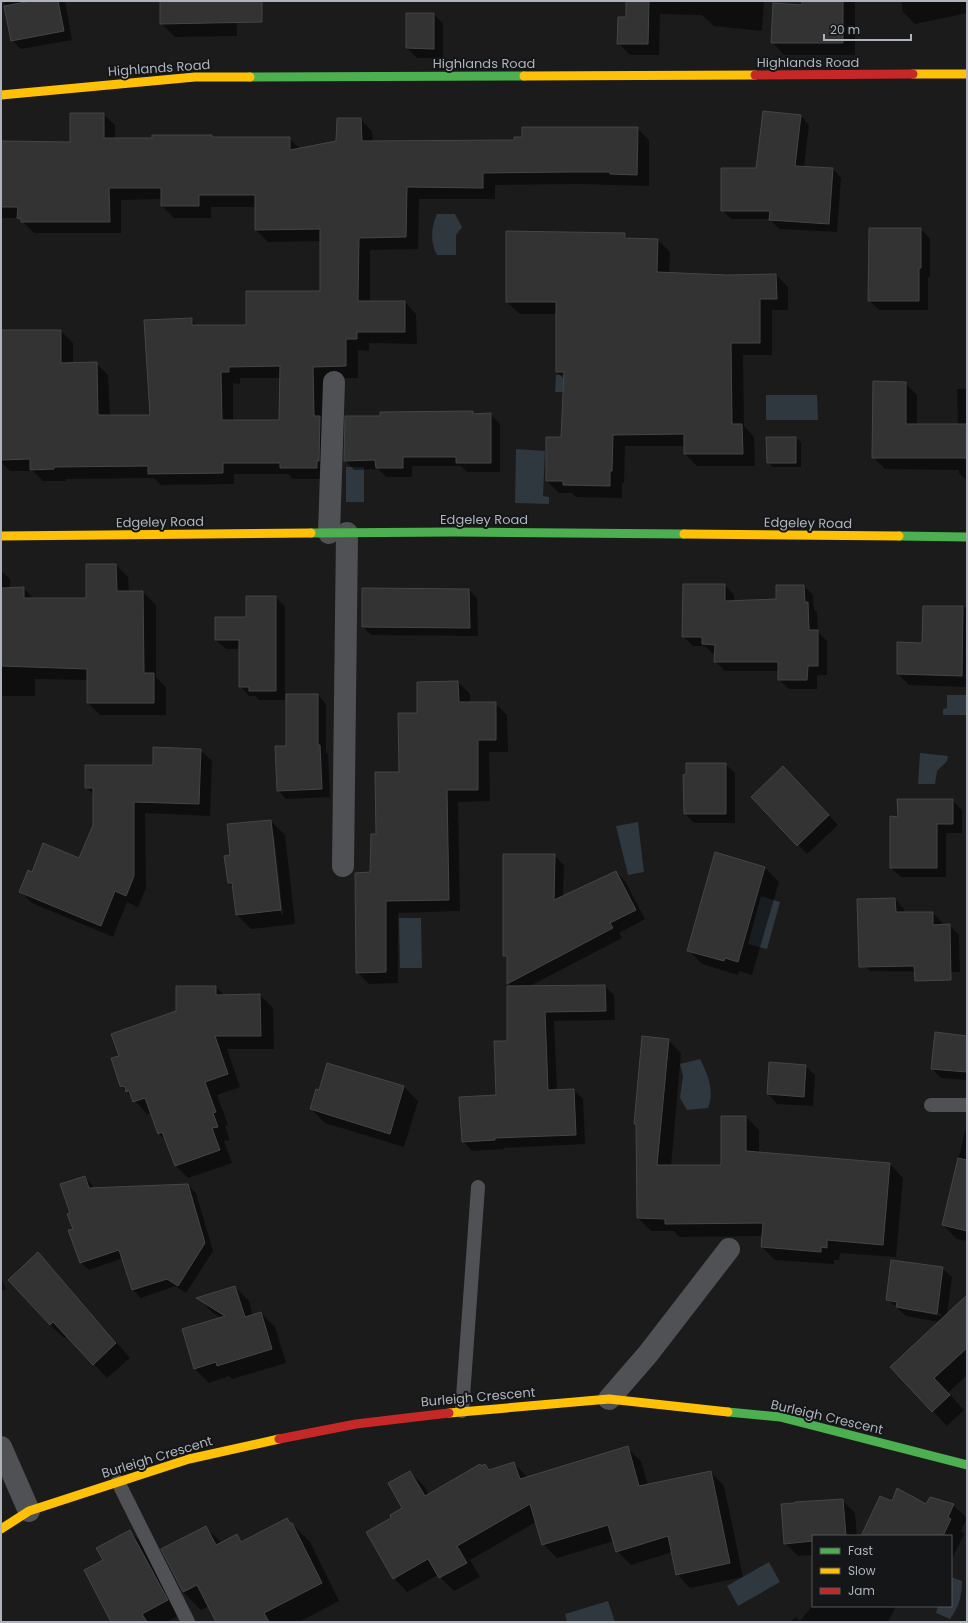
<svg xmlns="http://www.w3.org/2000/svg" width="968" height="1623" font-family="Poppins,sans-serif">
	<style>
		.water { fill: #2e383e }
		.shadow { fill: #0007; fill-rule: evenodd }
		.building { fill: #333334; stroke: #444548; fill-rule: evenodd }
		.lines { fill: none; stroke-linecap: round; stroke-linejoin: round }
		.lane { stroke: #505155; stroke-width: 14 }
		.street { stroke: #505155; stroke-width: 22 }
		.fast { stroke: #4caf50; stroke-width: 9 }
		.slow { stroke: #ffc107; stroke-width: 9 }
		.jam { stroke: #c62828; stroke-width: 9 }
		.labels { text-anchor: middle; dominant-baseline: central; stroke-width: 4; stroke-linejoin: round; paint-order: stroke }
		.street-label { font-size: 13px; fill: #aeb3bc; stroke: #151618 }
	</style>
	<rect width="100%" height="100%" fill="#1b1b1c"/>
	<!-- water -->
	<g class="water">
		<path d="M437,214H455L462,227L456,235V255H437C430,243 431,227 437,214Z"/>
		<path d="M556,375H592V392H555Z"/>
		<path d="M766,395H817L818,420H766Z"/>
		<path d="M516,449L545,451L543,496L549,497V504L515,503Z"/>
		<rect x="346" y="467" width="18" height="35"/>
		<path d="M947,695H967V715H943V709L947,708Z"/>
		<path d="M920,753L948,756L947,761L937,771L935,784H918Z"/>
		<path d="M638,822L644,872L628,875L616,826Z"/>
		<path d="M761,896L780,902L767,949L748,944Z"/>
		<path d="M399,918H421L422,968H400Z"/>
		<path d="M700,1059C708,1075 715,1091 708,1108L687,1110L680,1098L683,1076L680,1064Z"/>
		<path d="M769,1562L780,1582L738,1606L727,1586Z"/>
		<path d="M951,1577L962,1581C962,1596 959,1607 950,1619L936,1613L938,1606H951Z"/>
		<path d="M608,1601L615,1622H567L565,1614Z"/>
	</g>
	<!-- shadow -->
	<g class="shadow">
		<path d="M4,1H65L72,40L21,49L12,40Z"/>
		<path d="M161,1H236L237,36L175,37L161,23Z"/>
		<path d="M627,1H764L762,31L714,26L702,15L660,14L659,55H630L618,43L627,18Z"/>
		<path d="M803,1H855V55H784L772,42L803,6Z"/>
		<path d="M901,1H967V13L915,24L903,12Z"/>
		<path d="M434,14L443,24V58H417L407,48Z"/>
		<path d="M103,114L115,125V139L211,136L214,138H289L300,149L337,142L360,119L372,131L373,142L515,141L637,128L649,140V186L581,184L495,185V199H419L418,249L370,250V302H405L416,314L417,344L369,343V351L358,350V378H324L329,479H293L288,474H234V484L161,485L154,478L65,479L66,481H43L33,471H10L1,462V331H61L73,343V363H96L108,375L110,416H151L191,319L197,326H247L321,292V241L268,242L256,230V207H211V218H174L162,206V199L121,200V233H34L19,218H1V142L71,143ZM240,378H281L280,421H233V383L240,384Z"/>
		<path d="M801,116L809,125L804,167L833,169L841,178L837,232L779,229L770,219H731L722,210Z"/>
		<path d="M921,229L930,239V277H928V310H879L869,300Z"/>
		<path d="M625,234L629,239L658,240L670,252L669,274L726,276L776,275L788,287V310H772V355H743L744,426L754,437L755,466H697L685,454V446H625L624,483H622V498L576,497L572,493H559L547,481L562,439L564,379L557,372V314H520L507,302Z"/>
		<path d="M905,383L917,395V425H958L957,389H967V481L959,473V470L885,469L873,457Z"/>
		<path d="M472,412L474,414H490L500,424V472H467L461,466H412V477H386L378,469L354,470L345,460L381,417Z"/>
		<path d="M796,438L801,442V467H773L768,462Z"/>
		<path d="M116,565L128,577L129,592H143L156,605V677L166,687V715H100L88,703V680L35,679V696H1V571L10,579V589L24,588L34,599H87Z"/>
		<path d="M725,585L734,595V602L777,600L804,586L813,595L814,609L817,613L818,632L827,641V675H817V689H789L779,680V671H725L715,661L716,654L712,653L705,646H693L683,636Z"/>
		<path d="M469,590L477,598L478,636L371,635L363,627Z"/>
		<path d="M275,597L285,606V700H259L255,696H249L240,686V649H226L216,640Z"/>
		<path d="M924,607H967V687L909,685L898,674L923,644Z"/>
		<path d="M458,682L470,694V703H495L507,715L508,752H489L490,801L458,802L460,911L398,913V983L369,984L357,972L377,835L400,773L418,714Z"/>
		<path d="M318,695L326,704V752L328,754L330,797L286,799L278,790L287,747Z"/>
		<path d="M200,750L212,761L210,816L145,813L146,888L138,907L127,902L113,937L32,903L20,891L33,873L79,860L94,825V795L86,787Z"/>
		<path d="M725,764L735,773V823H694L685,814Z"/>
		<path d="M792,777L838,825L807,854L798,845Z"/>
		<path d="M952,800L962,810V833H946V877H901L891,868L899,818Z"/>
		<path d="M271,821L285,835L295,924L251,929L237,915L233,887L228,883L231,856ZM272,835H274L283,915H281Z"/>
		<path d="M554,855L564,865L563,896L616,872L625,881L645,919L619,933L622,938L528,987L605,986L614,995L615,1020L554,1021L557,1090H574L583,1099L585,1144L504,1148V1149L472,1151L463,1141L497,1096L508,1042L512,987L508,983V959L504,955Z"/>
		<path d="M765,868L779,882L752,975L739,971L738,975L702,964L688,950Z"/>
		<path d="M895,899L904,909V913H933L942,922V926L949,925L959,935L960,972L870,971L860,961Z"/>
		<path d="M216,987L225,996L260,995L273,1008L274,1049H227L240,1087L217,1095L228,1125L225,1126L230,1140L224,1141L232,1163L188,1178L175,1165L167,1142L158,1133L151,1113L147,1114L121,1086L120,1056L177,1012Z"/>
		<path d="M967,1037V1080L941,1078L932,1069Z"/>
		<path d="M668,1040L681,1053L671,1166H722L746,1117L759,1130V1153L890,1164L903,1178L896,1257L840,1253L839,1260H834V1264L775,1260L762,1247L763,1236L679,1237L674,1231H651L638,1218L637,1125L635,1123Z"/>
		<path d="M328,1064L404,1087L418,1101L404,1147L325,1123L311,1109L320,1091Z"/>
		<path d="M805,1066L815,1075L813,1106L777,1104L768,1094Z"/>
		<path d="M965,1131L967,1132V1241L957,1239L943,1225Z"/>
		<path d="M85,1177L92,1185L94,1189L188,1185L196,1193L213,1251L186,1293L175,1286L141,1298L133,1290L123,1258L89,1270L81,1263L71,1214Z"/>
		<path d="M38,1254L52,1268L130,1358L107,1378L67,1336L64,1338L50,1325L9,1280Z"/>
		<path d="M942,1268L952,1277L947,1315L967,1296V1375L948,1393L964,1410L947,1426L891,1367L940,1322L906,1316L887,1299ZM900,1307L942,1314L941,1316L903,1309Z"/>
		<path d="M1,1278L6,1289L1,1291Z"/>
		<path d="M235,1287L249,1301L253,1316L261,1313L275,1327L286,1363L232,1379L229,1376L209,1383L195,1369L183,1330L221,1318L212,1312L198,1298Z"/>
		<path d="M627,1448L641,1461L648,1485L711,1472L724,1486L743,1577L690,1588L677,1574L672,1552L631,1565L617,1551L614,1541L557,1558L543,1544L536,1522L470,1560L480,1577L454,1591L438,1575L407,1592L394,1578L393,1518L403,1509L410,1472L424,1486L429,1495L485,1466L490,1470L514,1463L528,1478Z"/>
		<path d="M842,1500L855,1513L857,1536H813V1555L798,1556L785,1543Z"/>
		<path d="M892,1502L926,1505H953L967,1518L961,1531L964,1534L951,1561V1536H862Z"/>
		<path d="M287,1519L310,1542L339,1601L299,1622H217L209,1606L201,1610L183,1592L205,1527L222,1543L237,1536L243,1542Z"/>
		<path d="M130,1531L144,1545L181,1614L167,1622H112L104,1561Z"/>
		<path d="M813,1605V1606H896L888,1622H791L795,1617L800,1621Z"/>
	</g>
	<!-- building -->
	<g class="building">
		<path d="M31,1H58L64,31L11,41L4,6Z"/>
		<path d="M160,1H262V22L160,24Z"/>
		<path d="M626,1H649L648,44H617L618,17H626Z"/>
		<path d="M802,1H843V43H771L773,3L802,5Z"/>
		<path d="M406,13H434V49L406,48Z"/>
		<path d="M763,111L801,115L795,166L833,168L829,224L769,220L770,211H721V168H756Z"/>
		<path d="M70,113H104V138H152V135H212V137H290V150L336,141L337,118H361L362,141L514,140V137H522V127H638L637,175L610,174V172H568L483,173V188L407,187L406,237L359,238L358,301H405V332H357V339H346V366L313,367L314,416H320L319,461H317V468H280V463H223V473L148,474V466L54,467V469L30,470V459L1,460V330H61V363L97,362L98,415H150L144,320L192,318V325H246V291H320V229L255,230V195H199V206H161V188H109L110,222H21V219L17,218L18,207H1V141L70,142ZM280,366L279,420H222L221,372H229V367Z"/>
		<path d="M869,228H921V268H919V301H868Z"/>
		<path d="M506,231L625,233V238L658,239L657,272L726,275L776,274L777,299H760V343H731L732,424H742L743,454H684V434L613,435L612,471H610V486L563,485V481H546V437H561L564,372H556V302H506Z"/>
		<path d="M873,381L906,382V424H967V458H872Z"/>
		<path d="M473,411V414L491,413V463H456V457H403V468H376L375,460L344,461L345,416H380V412Z"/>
		<path d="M766,437H796V463H767Z"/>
		<path d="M86,564H116L117,591H143L144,673H154V703H87V669L1,666V588L24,587V598H86Z"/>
		<path d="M683,584H725V601L776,599V585H804L805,602H808L809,630H818V666H808L807,680H778V662H714L715,645L702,644V637H682Z"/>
		<path d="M362,588L469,589L470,628L362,627Z"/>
		<path d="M246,596H276V691H249V687H239V640H215V617H246Z"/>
		<path d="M923,606H963L962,676L897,674V642L922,643Z"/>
		<path d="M458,681L459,702H496V740H478V790H447L449,900L386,901V972L356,973L355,873L370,872L371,834H376L375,772H399L398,713H417V682Z"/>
		<path d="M286,694H318V745H320L322,789L277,791L275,746H286Z"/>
		<path d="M153,747L201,749L199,804L134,802V876L126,896L115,891L101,926L19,892L28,870L32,872L43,843L79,858L93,825V788H85V765H153Z"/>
		<path d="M686,763H726V814H684L683,775L686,774Z"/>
		<path d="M783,766L829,815L797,846L751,797Z"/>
		<path d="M897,799H953V824H937V868H890V816L898,817Z"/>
		<path d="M271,820L281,910L236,915L232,883H228L224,856L230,855L227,824Z"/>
		<path d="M715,852L765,867L738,962L725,958L724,961L687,951Z"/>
		<path d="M503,854H555L554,900L616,871L636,910L610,923L613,928L507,984V956H503Z"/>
		<path d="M895,898L896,912H933V925L950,924L951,980L915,981L914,966L859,967L857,899Z"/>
		<path d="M605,985L606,1011L545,1012L548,1090L574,1089L576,1135L495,1138V1140L462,1142L459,1097L496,1095L494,1041H507V986Z"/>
		<path d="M176,986H216V995L260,994L261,1036H215L228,1074L205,1082L216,1112L213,1113L218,1127L212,1128L220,1150L175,1166L162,1132L158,1134L145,1098L133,1102L129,1091L126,1092L125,1087L120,1086L111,1058L119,1056L111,1034L176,1011Z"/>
		<path d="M935,1032L967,1036V1072L931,1069Z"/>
		<path d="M642,1036L669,1039L657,1165H721V1116H746V1151L890,1163L883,1245L827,1240V1248L821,1247V1252L761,1247L763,1223L665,1224V1219L637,1218L636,1124H634Z"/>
		<path d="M769,1062L806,1065L804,1097L767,1094Z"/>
		<path d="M327,1063L404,1086L390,1134L310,1109L316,1089L319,1090Z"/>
		<path d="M958,1158L967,1160V1231L942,1225Z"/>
		<path d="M85,1176L89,1188L188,1184L205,1243L178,1286L167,1279L132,1290L119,1250L80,1263L68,1230L73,1229L67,1214L70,1213L60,1184Z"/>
		<path d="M38,1252L116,1343L93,1365L53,1322L50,1325L8,1280Z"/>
		<path d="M891,1260L943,1267L937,1314L896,1307L897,1302L886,1300Z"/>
		<path d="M235,1286L245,1317L261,1312L272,1349L217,1366L216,1362L194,1369L182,1329L225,1316L196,1298Z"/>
		<path d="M967,1295V1348L934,1378L950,1395L932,1412L890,1367Z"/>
		<path d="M628,1446L639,1486L711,1471L730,1563L676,1575L668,1536L616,1552L608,1525L542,1545L530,1504L457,1546L467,1563L439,1578L428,1559L393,1579L366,1532L391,1518L390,1515L402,1508L388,1483L410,1471L425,1496L480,1464L481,1466L485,1464L489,1470L514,1462L520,1479Z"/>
		<path d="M897,1488L926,1504L930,1497L954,1504L948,1517L951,1519L943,1536H861L880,1496L892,1501Z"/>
		<path d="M843,1499L846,1536H813V1541L784,1544L781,1504L795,1503V1502Z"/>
		<path d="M287,1518L290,1523H292L322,1583L264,1613L269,1622H216L197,1585L183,1592L161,1549L206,1526L216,1545L237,1534L241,1542Z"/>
		<path d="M130,1530L168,1600L142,1614L147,1622H111L84,1570L103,1560L96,1548Z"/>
	</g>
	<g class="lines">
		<!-- lane -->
		<g class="lane">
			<path d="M931,1105H967"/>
			<path d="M462,1411L478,1187"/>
			<path d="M118,1482L188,1622"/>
		</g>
		<!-- street -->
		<g class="street">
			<path d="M329,533L334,382"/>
			<path d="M343,866L347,533"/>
			<path d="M609,1399L648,1354L729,1249"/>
			<path d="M1,1447L29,1511"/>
		</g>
		<!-- fast -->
		<g class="fast">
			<path d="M250,77L524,76"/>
			<path d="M311,533L454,532L684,534"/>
			<path d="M899,536L967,537"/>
			<path d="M728,1412L780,1417L967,1465"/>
		</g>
		<!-- slow -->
		<g class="slow">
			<path d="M913,74H967"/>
			<path d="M524,76L755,75"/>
			<path d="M1,95L195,77H250"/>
			<path d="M684,534L899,536"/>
			<path d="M1,536L311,533"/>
			<path d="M449,1413L609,1399L728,1412"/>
			<path d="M1,1529L29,1511L189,1459L279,1439"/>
		</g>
		<!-- jam -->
		<g class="jam">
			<path d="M755,75L913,74"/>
			<path d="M279,1439L356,1424L449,1413"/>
		</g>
	</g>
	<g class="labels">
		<!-- street labels -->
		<g class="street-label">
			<text x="808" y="62">Highlands Road</text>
			<text x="484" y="63">Highlands Road</text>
			<text transform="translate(159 68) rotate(-4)">Highlands Road</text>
			<text x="484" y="519">Edgeley Road</text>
			<text transform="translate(160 522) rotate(-1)">Edgeley Road</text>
			<text transform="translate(808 523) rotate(1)">Edgeley Road</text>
			<text transform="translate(478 1397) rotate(-5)">Burleigh Crescent</text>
			<text transform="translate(827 1417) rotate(13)">Burleigh Crescent</text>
			<text transform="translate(157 1457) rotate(-17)">Burleigh Crescent</text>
		</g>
	</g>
	<!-- border -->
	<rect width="968" height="1623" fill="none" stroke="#aeb3bc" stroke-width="4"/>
	<!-- legend -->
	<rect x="812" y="1535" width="140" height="72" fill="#151618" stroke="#52555a"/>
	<rect x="820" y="1548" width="20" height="6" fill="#4caf50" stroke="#52555a"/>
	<text x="848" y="1555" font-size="12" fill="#aeb3bc">Fast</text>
	<rect x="820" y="1568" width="20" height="6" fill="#ffc107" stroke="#52555a"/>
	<text x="848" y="1575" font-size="12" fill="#aeb3bc">Slow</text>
	<rect x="820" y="1588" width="20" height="6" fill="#c62828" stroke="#52555a"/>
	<text x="848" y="1595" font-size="12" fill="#aeb3bc">Jam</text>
	<!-- scale -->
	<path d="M824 34v6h87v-6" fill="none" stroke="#aeb3bc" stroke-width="2"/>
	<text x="830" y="34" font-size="12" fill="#aeb3bc" stroke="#151618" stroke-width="3" paint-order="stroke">20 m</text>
</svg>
